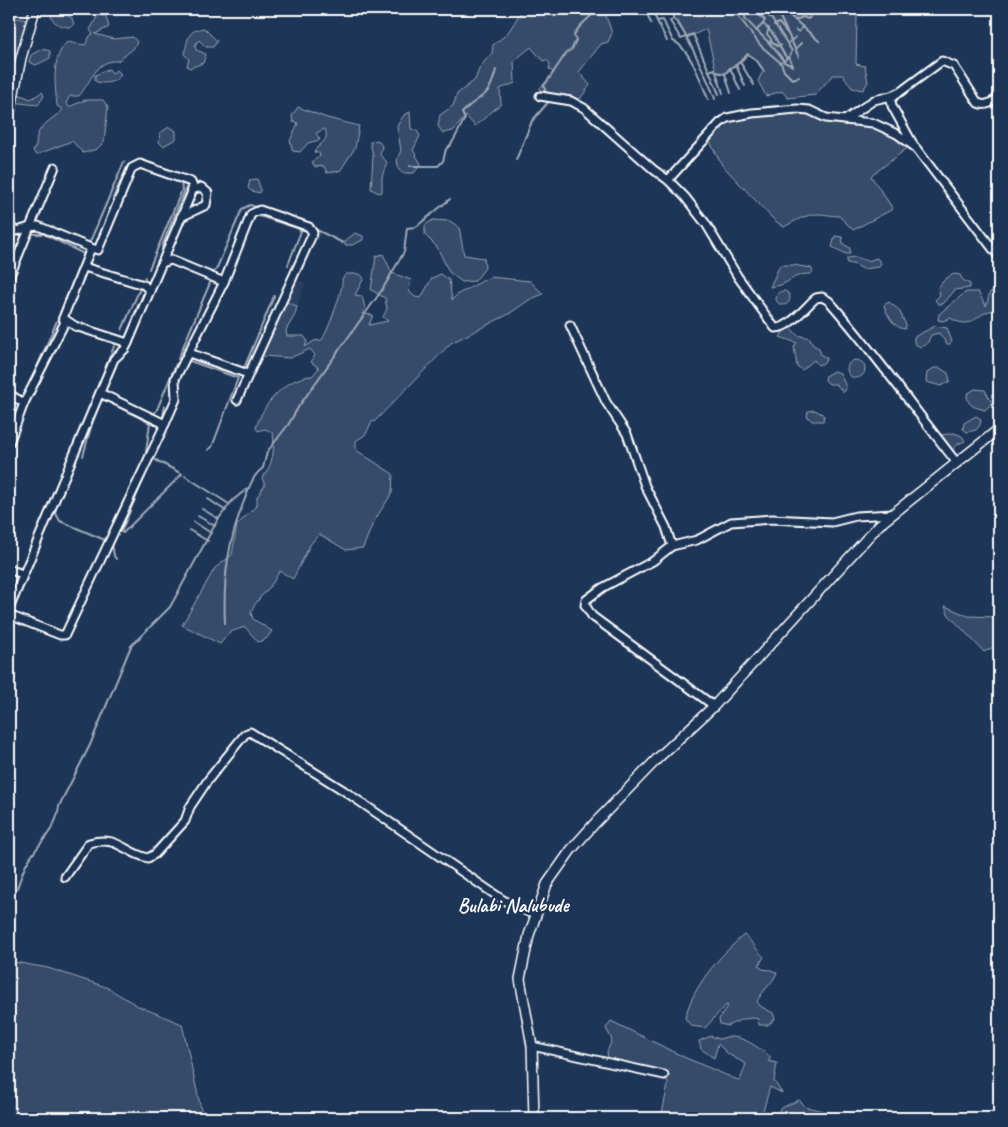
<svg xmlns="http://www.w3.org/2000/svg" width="1008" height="1127" font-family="Caveat,sans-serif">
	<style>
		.built { fill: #2a4161 }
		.green { fill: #364b69; stroke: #9aa5b4 }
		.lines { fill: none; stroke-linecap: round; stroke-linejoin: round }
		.stream { stroke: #a0aab8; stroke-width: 2 }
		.minor-casing { stroke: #fff; stroke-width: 11 }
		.tertiary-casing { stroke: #fff; stroke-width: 12 }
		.minor { stroke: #1d3557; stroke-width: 7 }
		.tertiary { stroke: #1d3557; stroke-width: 9 }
		.labels { text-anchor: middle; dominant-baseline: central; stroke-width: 5; stroke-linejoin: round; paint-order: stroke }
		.quarter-label { font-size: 20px; font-weight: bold; fill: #fff; stroke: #1d3557 }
	</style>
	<rect width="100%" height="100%" fill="#1d3557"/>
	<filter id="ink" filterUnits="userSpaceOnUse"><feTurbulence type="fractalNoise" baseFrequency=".02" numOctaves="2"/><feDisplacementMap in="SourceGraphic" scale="10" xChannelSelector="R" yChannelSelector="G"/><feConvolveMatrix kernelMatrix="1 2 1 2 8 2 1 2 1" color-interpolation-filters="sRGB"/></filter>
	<g filter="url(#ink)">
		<!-- built -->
		<path class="built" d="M288,277L305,283L297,306L278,299Z"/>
		<!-- green -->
		<g class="green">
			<path d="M523,9H607L605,13L612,33L608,42L601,44L579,72L590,85L580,99L555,95L539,89L554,73L549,69L550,64L547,60L543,61L531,47L514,61L515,83L500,89L501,104L475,126L466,116L453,131L443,133L438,126L440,115L453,106L457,94L475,80L480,67L492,53L493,45L507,34Z"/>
			<path d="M673,9H892L889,13L870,11L857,14L856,64L865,66L868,82L863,90L852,88L843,75H833L815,95L788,98L782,91L766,96L758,81L763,71L757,61L748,54L725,74L716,72L706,29L687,38L678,21L673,19Z"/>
			<path d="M54,12H61L72,18L74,25L71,27C63,27 55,25 51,17Z"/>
			<path d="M98,15L106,16L109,27L95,34L114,39L133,37L137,42L134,48L118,61C96,59 91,82 79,96H70L66,103L69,107L85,100H103L108,107L104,142L97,149L83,153L72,141L36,155L33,151C37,145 36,143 37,136C40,125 55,117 63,110L57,106C55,84 51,58 67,42L85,45L90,36L93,34L90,30Z"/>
			<path d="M9,17L30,20L21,54L9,51Z"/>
			<path d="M204,28L217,41L213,47H206L199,40L195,45L196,50L206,54L203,63L190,68L187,66L189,59L184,54C189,38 186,31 204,28Z"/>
			<path d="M42,49L50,51V58L36,65L29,62L31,55Z"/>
			<path d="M109,69L112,73L117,70L121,74C118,83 102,85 95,81V75Z"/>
			<path d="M42,92L44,96L38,105L11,102L12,95L18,94L31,99Z"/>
			<path d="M298,107L327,118L359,126L355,148L340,171L327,173L324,166L315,167L312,162L320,156L319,153L314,152C319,143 330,142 325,129L316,133L320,140L308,143L300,152L293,151L290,141L298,123L293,122L292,116Z"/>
			<path d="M410,112L411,129L417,131L420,136L413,150L421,164L414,173H402C396,165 396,159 401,151L397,126L404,115Z"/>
			<path d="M788,113H809L878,127L910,146L871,176L893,209L853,230L839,216C832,216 825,214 819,214C806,214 795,221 784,227L774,220L722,165L709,140L728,120Z"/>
			<path d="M169,127L176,131V139L163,146L159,142L160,133Z"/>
			<path d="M378,140L382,146L380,155L387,162L382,177V192L379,193L371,189L373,156L370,142Z"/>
			<path d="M257,179L261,190L260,193L251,191L248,188L250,180Z"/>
			<path d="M433,220L450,221L459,227L464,255L484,258L485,268L475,281L462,282L449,272L437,247L425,235V225Z"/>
			<path d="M355,233L363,236V240L352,245H345V241Z"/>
			<path d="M835,236L842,237L843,244L850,248V254H846L832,247Z"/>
			<path d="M383,254L392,273L411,280L409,291L415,297L421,298L432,278L441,274L449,280L452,300L458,294L490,277L530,281L543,294L529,300L509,314L451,343L374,422L372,421L366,434L356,441V450L393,474L392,493L373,523L363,548L346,550L319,534L310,545L293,579L280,571C276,576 273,584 268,589C261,597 255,602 251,613L253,619L272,631L266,639L258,642L245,627L230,632L220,644L182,625L215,568L232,555L237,525L257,505V497L265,485L262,478C273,466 275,448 273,433L265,429L258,431L256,428C262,405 286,377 312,376L319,368L311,362L315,355L310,349L290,358L262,356L253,359L278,299L297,306L295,315L286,330L287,336H304L307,341L305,347L314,341L322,340C328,330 344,289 342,279L346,274H360L364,278L355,295L362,296L365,308L362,314L373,315L369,325L388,321L383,317L387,309L385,298L371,290L376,256Z"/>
			<path d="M855,257L868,261L877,258L881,263L879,267L863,269L856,265L847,263V258Z"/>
			<path d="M780,265H794L811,268L813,271L811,274C791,273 790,286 770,287Z"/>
			<path d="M954,274L960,275L963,280L970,284V288L955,290L943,304H938L935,300L940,295L938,288L945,279Z"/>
			<path d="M996,290L999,299L995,310C975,312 974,332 950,318L943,321L938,320L939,314L966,292H978L986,306L990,292Z"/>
			<circle cx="783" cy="298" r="7"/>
			<path d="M889,302L899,310L906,325L905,329C895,329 886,314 884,305Z"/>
			<path d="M935,326L947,328L952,342L950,344H947L939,333L931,335L927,344L920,347L914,343V337Z"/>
			<path d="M791,328L797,335L810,338L813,345L819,348L821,355L827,358L824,363L818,365L814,360L802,370L797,366L794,347L797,343L780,337L785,329Z"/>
			<circle cx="856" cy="369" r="9"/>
			<path d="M934,368H940L948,373L950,381L941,386L926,382L927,373Z"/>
			<path d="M834,371L840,373L846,387L845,391L843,392L836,384H829L825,380L826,375Z"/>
			<path d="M975,389L985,390L992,403L985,410C974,407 967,406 967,394Z"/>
			<path d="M815,410L824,415L823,421H812L807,416L808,411Z"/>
			<path d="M976,416L981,419L980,425L976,430L967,432L963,429L964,423Z"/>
			<path d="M954,433L962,436L965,441L958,444L951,452L947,449L941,435Z"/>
			<path d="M945,606L968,616L999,617V644L984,652L948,614Z"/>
			<path d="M744,935C753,942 756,950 764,957L759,965L762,969L771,970L777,973C772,984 763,990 757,1001L760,1006L773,1013L775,1019L768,1025H759L758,1019C749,1016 736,1021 728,1026L720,1024L719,1019L728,1006L726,1005L705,1028L691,1026L685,1018C693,986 720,955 744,935Z"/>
			<path d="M9,961L48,968L106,987L138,1006L182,1024L203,1118H9Z"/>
			<path d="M611,1021L686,1058L740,1081L746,1064L728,1054L718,1044L714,1058L701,1049L699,1041L711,1036L719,1039C740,1032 754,1045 771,1057L768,1061L777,1063L774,1081L782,1093L770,1087L761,1118H661L668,1085L665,1071L608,1059L607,1052L612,1040L606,1028Z"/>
			<path d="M799,1100L806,1107L837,1114L838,1118H774L777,1117V1113L781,1108Z"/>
		</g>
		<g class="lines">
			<!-- stream -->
			<g class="stream">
				<path d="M645,9L651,23"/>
				<path d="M652,9L657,21L663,20L673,41C689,47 702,83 708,99"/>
				<path d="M673,9V19C682,22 711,87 715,99"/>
				<path d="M733,9L761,46L781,63L784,71L792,79L799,77"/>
				<path d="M746,9L745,18C757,33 775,45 784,62L793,66"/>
				<path d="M758,9L771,18L792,51L789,57L793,66"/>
				<path d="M775,9L780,14V17L799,57"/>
				<path d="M785,9L788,14L819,41"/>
				<path d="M759,15L765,20L763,24C776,33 778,46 786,57H789L783,61"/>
				<path d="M792,17L797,13"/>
				<path d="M673,19L670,21L681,39L693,34L719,94"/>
				<path d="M795,20L803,17L808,19L810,17"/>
				<path d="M657,21L667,41"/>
				<path d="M774,25L779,23L788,34"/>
				<path d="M769,28L767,34L771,39L770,44"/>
				<path d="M796,30L799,32L802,27"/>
				<path d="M756,31L763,24"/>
				<path d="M771,41L777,46L781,45"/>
				<path d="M789,42L796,37"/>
				<path d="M796,49L801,43"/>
				<path d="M740,62L748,54L757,61L764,71"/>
				<path d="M736,65L740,62L754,85"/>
				<path d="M730,68L736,65L745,86"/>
				<path d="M709,71L715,69L723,93"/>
				<path d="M717,72L725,74L731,93"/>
				<path d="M725,74L730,68L740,90"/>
				<path d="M9,89L13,74"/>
				<path d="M546,94L544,86L567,52L572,49L576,40L574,35C579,24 590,19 597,9"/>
				<path d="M516,160L532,121L550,100"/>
				<path d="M410,166H438L443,161L446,149C455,143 458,129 465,119L462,113C481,91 487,104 496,70"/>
				<path d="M113,198L128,165L135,164"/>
				<path d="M256,215L297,228L301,231L288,265"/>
				<path d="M313,228L343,243"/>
				<path d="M30,234H44L84,254L60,313"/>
				<path d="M236,242L249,213"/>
				<path d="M89,244L124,162"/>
				<path d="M163,253L162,246L188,183"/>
				<path d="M9,267L22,235"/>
				<path d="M149,269L182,190L181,181"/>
				<path d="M210,274L216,270L242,209L250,205L259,208"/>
				<path d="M143,282L145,277"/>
				<path d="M147,285L160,261"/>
				<path d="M134,315L145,290"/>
				<path d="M122,330L141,286"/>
				<path d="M178,359L210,283L209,280L192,272"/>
				<path d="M187,360L238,378L212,447L208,450"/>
				<path d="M241,370L245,366L274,296"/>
				<path d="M31,381L59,316"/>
				<path d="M97,391L116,341"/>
				<path d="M9,401L17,404L19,408"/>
				<path d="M99,401L105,400L150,423L145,459"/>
				<path d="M151,414L155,413L158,407L176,364"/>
				<path d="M162,421L165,406"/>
				<path d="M9,431L14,419"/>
				<path d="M83,456L95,413"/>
				<path d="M151,462L121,532L123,533L182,474L152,458"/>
				<path d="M185,476L229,504"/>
				<path d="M208,499L226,511"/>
				<path d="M202,509L219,519"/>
				<path d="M54,510L60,521L112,543L114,556L116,559"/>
				<path d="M198,516L215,526"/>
				<path d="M194,522L211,533"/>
				<path d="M189,530L208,541"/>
				<path d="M225,623C223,577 228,543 244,501C249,488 252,476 263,468L267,452L288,425L299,406L382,290L404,252L407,228L416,227L450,199"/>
				<path d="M17,888C20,880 23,870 27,863C38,843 57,830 59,806L90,745L131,646L170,607L217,521L232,501L248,488"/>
			</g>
			<defs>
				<g id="minor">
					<path d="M895,95L891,100L892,106L913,144"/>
					<path d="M540,96L571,101L584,108L654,170L668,180L685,197L706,224L738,277L775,328C789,329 805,307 816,298L822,297L829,301C875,353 914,409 957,463"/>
					<path d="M845,120L874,100L891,96L900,92L942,61L954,66L978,103C986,107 992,102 999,97"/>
					<path d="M668,180L720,123L727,118L752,113L797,109L809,110L826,118L873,123L897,134L916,148L999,257"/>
					<path d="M181,217L206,205L208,193L201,187L192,190"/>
					<path d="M9,227L17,231L30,227L55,167"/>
					<path d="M84,267L144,285L150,291"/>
					<path d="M9,278L30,227L38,226L91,248L63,318L65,322L24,403L9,394"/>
					<path d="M224,282L251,214L260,210L309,227L313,233L237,400"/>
					<path d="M63,318L75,326L128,343L191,194L193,187L191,182L140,164L132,168L98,250L91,248"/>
					<path d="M570,325L606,402L627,434L645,486L666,527L672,546"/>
					<path d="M189,353L248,374"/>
					<path d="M100,393L165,424"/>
					<path d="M9,443L24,403"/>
					<path d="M9,569L22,574"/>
					<path d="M9,609L114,359L125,349L128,343"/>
					<path d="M9,615L60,635H65L165,424L176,399L175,379L224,282L171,260L162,263"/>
					<path d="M714,706L592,616L585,605L586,600L602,588L653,561L672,546L697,540L731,522L772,519L832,522L856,516L893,514"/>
					<path d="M65,877L89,843C118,835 123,852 148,858L155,854L185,821L190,807L208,780L245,734L250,732L343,790L503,900L535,915"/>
					<path d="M532,1046L664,1075"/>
				</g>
				<g id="tertiary">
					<path d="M9,117L21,58L35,9"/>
					<path d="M534,1118L532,1046L520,979L529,935L547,884L571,850L596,822L658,758L714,706L879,525L999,429"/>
				</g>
			</defs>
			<!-- minor casing -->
			<use href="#minor" class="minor-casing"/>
			<!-- tertiary casing -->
			<use href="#tertiary" class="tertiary-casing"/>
			<!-- minor -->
			<use href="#minor" class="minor"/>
			<!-- tertiary -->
			<use href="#tertiary" class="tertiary"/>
		</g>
	</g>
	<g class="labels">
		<!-- quarter labels -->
		<g class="quarter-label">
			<text x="513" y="905">Bulabi Nalubude</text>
		</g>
	</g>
	<!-- margin -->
	<rect width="1008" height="1127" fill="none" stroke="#1d3557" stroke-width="30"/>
	<rect x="15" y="15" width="978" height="1097" fill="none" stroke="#fff" stroke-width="2" filter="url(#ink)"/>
</svg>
